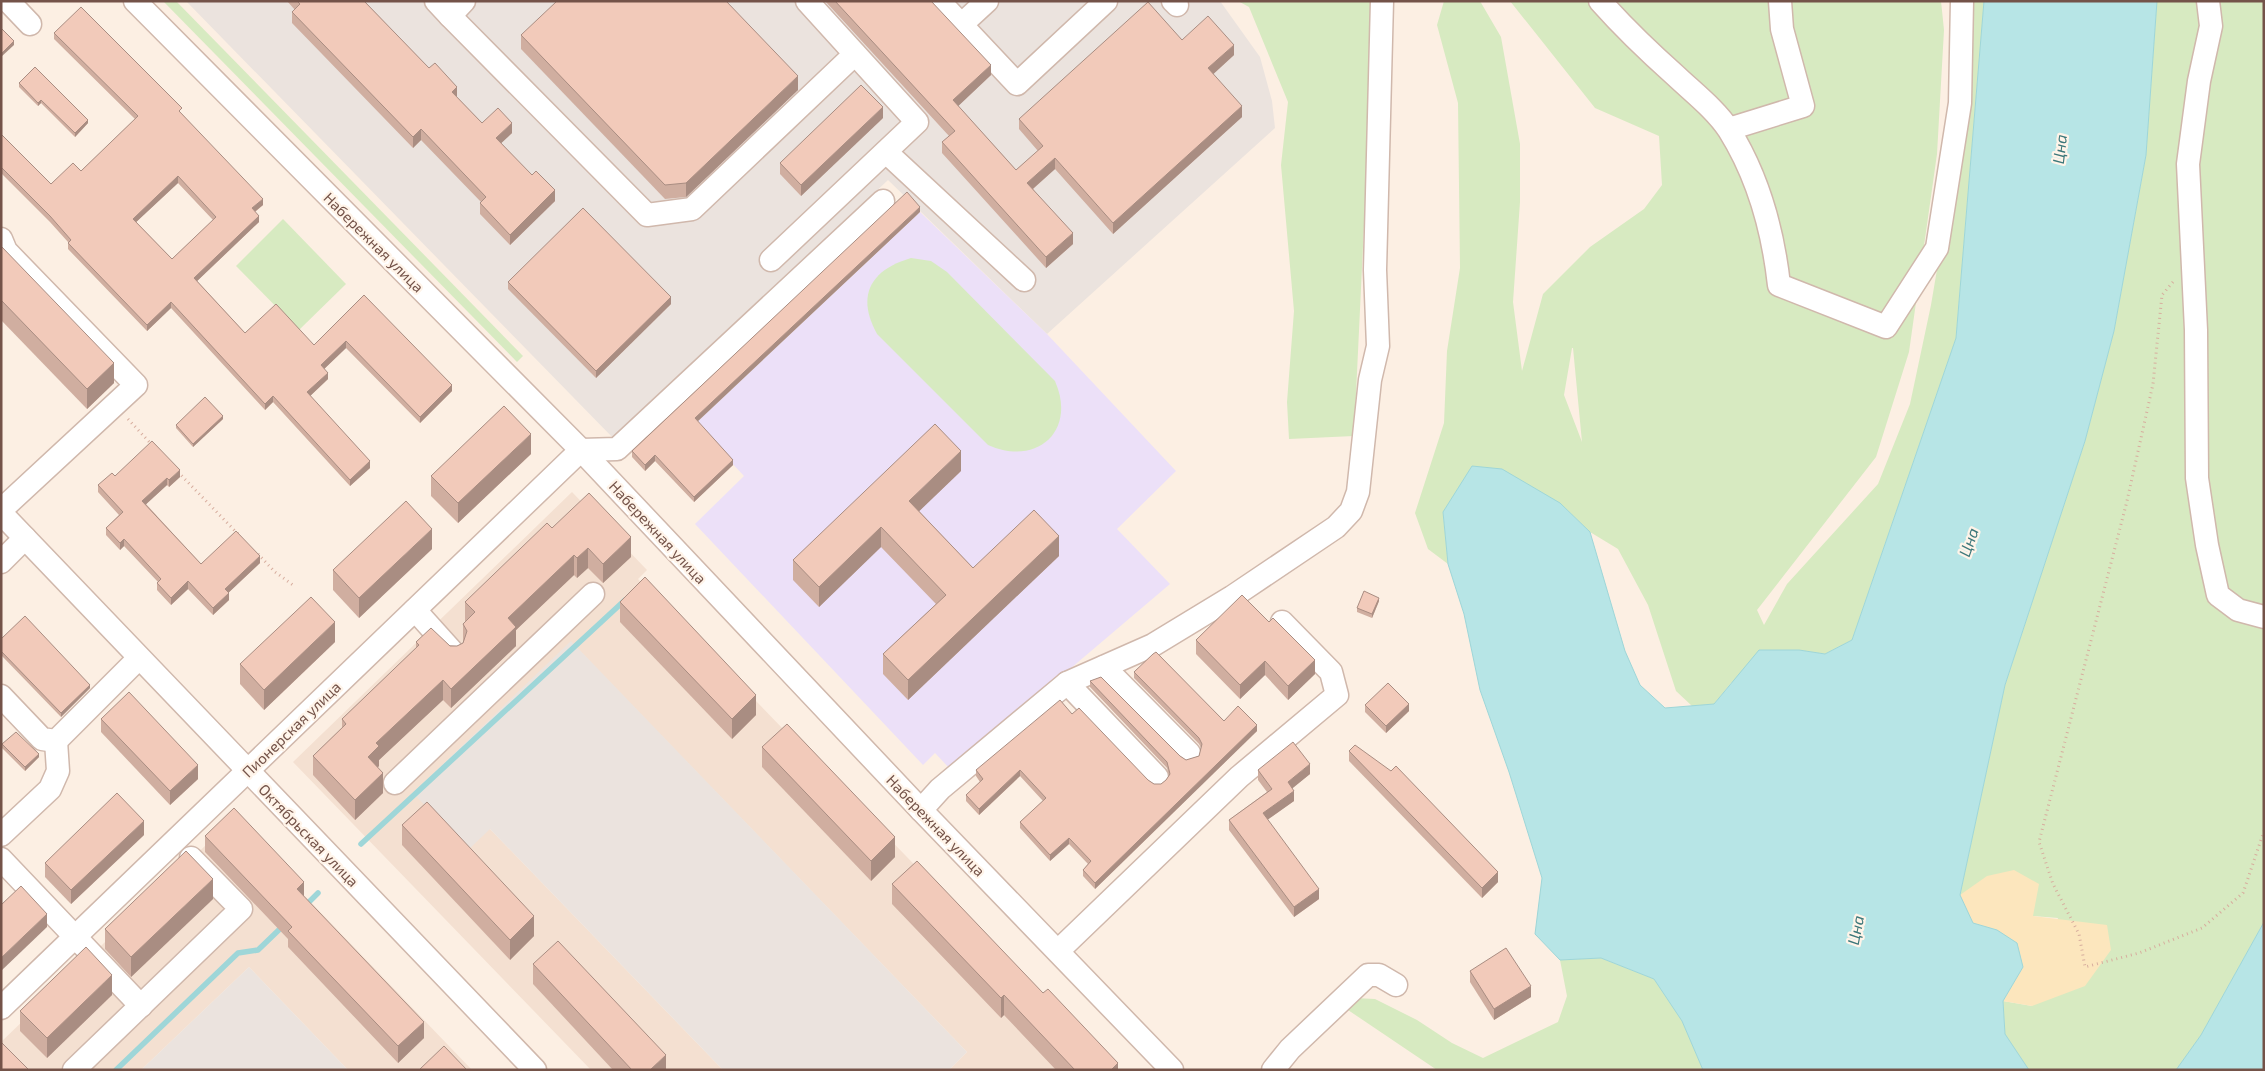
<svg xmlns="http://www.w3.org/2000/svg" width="2265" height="1071" font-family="'Exo 2',sans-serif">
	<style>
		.residential { fill: #f4e0d1 }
		.industrial { fill: #ebe3de }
		.education { fill: #ece0f8 }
		.green { fill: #d7eac1; fill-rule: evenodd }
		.sand { fill: #fce6bd }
		.water { fill: #b7e5e6; stroke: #9ed6d8 }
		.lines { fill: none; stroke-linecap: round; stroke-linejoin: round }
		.stream { stroke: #9ed6d8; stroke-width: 5.5 }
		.minor-casing { stroke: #d0b8ac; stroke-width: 25 }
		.path { stroke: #d7ad9e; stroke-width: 3; stroke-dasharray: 1 4; stroke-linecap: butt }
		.minor { stroke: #fff; stroke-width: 22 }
		.wall { fill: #d0aea0; fill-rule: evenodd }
		.shaded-wall { fill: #a98d82 }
		.building { fill: #f2caba; stroke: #a98d82; fill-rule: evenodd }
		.labels { text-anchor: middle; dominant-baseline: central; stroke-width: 4.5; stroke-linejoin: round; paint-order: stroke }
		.street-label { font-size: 15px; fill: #745349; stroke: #fff4e9 }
		.water-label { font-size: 16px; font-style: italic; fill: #3c777a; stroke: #fff4e9 }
	</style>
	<rect width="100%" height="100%" fill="#fcefe3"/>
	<!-- residential -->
	<g class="residential">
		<path d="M572,492L647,570L638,579L1113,1070H949L967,1052L571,642L490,829L723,1070H591L293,762Z"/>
		<path d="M232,820L472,1070H348L249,967L141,1070H1V1042Z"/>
	</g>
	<!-- industrial -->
	<g class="industrial">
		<path d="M186,1H1220L1260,57L1272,101L1275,128L1047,334L888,180L615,440Z"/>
		<path d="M571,641L967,1052L949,1070H723L490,829L468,850L413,793Z"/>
		<path d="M249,967L348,1070H141Z"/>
	</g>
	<!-- education -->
	<path class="education" d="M920,212L1047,334L1176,471L1117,529L1170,584L951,770L935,753L923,765L695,524L744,476L695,424Z"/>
	<!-- green -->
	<g class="green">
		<path d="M163,1H176L523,356L517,362Z"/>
		<path d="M1238,1H1371L1367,162L1354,436L1289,439L1287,402L1294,311L1281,165L1288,102L1249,7Z"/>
		<path d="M1444,1H1480L1501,37L1520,144V202L1513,302L1522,371L1543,294L1590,247L1644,209L1662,185L1659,136L1595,108L1510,1H1941L1944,30L1937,154L1909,352L1876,457L1757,610L1764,625L1787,584L1878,484L1910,404L1931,305L1953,175L1956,1H1984L1956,338L1852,640L1825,654L1799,650L1731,683L1714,704L1692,706L1676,691L1648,605L1618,549L1590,532L1560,503L1443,512L1448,564L1428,549L1415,513L1444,423L1447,351L1460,268L1458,103L1437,25ZM1572,348H1573L1582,442L1564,395Z"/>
		<path d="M2157,1H2264V922L2201,1035L2176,1070H2029L2005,1034L2003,1001L2032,1006L2058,918L2033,916L1960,895L2005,685L2085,441L2114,331L2146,155Z"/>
		<path d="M283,219L346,284L299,330L236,266Z"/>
		<path d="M911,258L931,261L947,272L1055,381C1077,431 1037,467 988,445L877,334C856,296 870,270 911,258Z"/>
		<path d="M1601,958L1654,979L1682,1021L1703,1070H1437L1348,1010L1355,998L1375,999L1417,1020L1452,1043L1483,1058L1558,1022L1567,996L1560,960Z"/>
	</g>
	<!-- sand -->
	<path class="sand" d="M2014,870L2039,884L2033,916L2107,925L2111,950L2085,986L2032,1006L2003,1001L2023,967L1997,930L1973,923L1960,895L1987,876Z"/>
	<!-- water -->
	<g class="water">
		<path d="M1984,1H2157L2146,155L2114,331L2085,441L2005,685L1960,895L1973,923L1997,930L2017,943L2023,967L2003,1001L2005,1034L2029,1070H1703L1682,1021L1654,979L1601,958L1560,960L1535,934L1542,878L1509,772L1480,690L1464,614L1448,564L1443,512L1472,466L1502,469L1560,503L1590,532L1625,651L1640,685L1665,708L1714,704L1759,650H1799L1825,654L1852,640L1956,338Z"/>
		<path d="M2264,922V1070H2176L2201,1035Z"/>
	</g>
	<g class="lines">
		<!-- stream -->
		<g class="stream">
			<path d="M361,844L625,600"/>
			<path d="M304,907L318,893"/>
			<path d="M116,1070L238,953L258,950L284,925"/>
		</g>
		<defs>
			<g id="minor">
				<path d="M8,1L30,24"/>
				<path d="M135,1L581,450L921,810L1172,1070"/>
				<path d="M436,1L450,16L464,1"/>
				<path d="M939,1L1017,84L1106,1"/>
				<path d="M1173,1L1177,5"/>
				<path d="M1600,1C1624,28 1649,52 1676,76C1694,93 1716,110 1729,130C1759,178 1773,231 1779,285L1886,327L1937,248L1960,103L1962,1"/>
				<path d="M2208,1L2211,26L2199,81L2188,164L2196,330L2197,478L2207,545L2218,595L2238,610L2264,617"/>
				<path d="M450,16L647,215L692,209L855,54"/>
				<path d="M961,25L987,1"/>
				<path d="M1729,129L1803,106L1782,29L1780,1"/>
				<path d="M886,152L1024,280"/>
				<path d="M1,239L6,251L136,385L1,510"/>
				<path d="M771,260L917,122L807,1"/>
				<path d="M1,513L535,1070"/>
				<path d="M1,562L25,538"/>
				<path d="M415,610L451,650"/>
				<path d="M1104,667L1189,753"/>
				<path d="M1067,683L1157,777"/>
				<path d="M1,696L42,739L56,741L139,658"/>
				<path d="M395,783L593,594"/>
				<path d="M921,810L940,789L1067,683L1153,645L1232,597L1336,527L1351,511L1358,492L1370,380L1378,346L1375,270L1382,1"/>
				<path d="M1,835L50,789L58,771L56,741"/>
				<path d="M1,859L141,1006"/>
				<path d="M1058,951L1239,777L1337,695L1331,672L1282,622"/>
				<path d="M1,1008L581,450L617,449L883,201"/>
				<path d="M74,1070L241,909L191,858"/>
				<path d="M1273,1070L1290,1049L1368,975H1379L1396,985"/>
			</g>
		</defs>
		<!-- minor casing -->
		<use href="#minor" class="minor-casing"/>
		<!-- path -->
		<g class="path">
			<path d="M2173,282L2162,295L2153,384L2127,501L2039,842L2053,884L2079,934L2085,967L2139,953L2202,928L2243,893L2264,831"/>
			<path d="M128,419L153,446"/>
			<path d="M178,472L238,534"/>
			<path d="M258,554L275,572L293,585"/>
		</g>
		<!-- minor -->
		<use href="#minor" class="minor"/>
	</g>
	<!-- wall -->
	<g class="wall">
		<path d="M287,1H364L482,123L512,133L501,143L555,201L510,245L480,214V203L481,202L421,140L413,148L292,23V12L295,10Z"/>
		<path d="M825,1H931L991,75L958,106L1016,170L1038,151L1019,129V119L1182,40L1234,55L1213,74L1242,117L1113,234L1055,169L1033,189L1073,244L1046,268L942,153V142L949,136Z"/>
		<path d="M54,33L182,114L263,205L255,212L259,222L197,281L245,333L314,345L364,295L452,391L420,423L346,348L324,369L328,379L310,396L370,468L350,486L273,402L265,410L171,308L147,331L68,249V242L50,222L2,174L1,134L51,184L81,171L135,119L54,39ZM178,183L213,220L172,259L136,222Z"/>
		<path d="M521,35L798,90L686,197L665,199L521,49Z"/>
		<path d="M19,83L88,123L75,137L41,103L38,106L19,87Z"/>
		<path d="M883,118L801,196L780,174V163Z"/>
		<path d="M920,212L697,421L733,465L694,502L655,461L645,471L632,457V451Z"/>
		<path d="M1,246L114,383L87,409L1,320Z"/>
		<path d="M508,282L671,304L596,378L508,289Z"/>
		<path d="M223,419L193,447L176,428V425Z"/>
		<path d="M531,454L458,523L431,496V476Z"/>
		<path d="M961,471L919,511L973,568L1059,556L908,700L883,674V654L936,604L881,547L819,607L793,580V560Z"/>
		<path d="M115,476L180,477L169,487L167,485L146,504L201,564L260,563L229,592V600L213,615L188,589L171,605L157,590V583L158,582L124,546L120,550L106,535V528L119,515L98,492V485Z"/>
		<path d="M552,528L631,557L603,583L588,568L577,578L574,575L516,630V646L451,708L443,700L379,760V766L377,768L383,793L355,820L313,775V756L342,728V719L416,648V642L457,646L463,643V624L465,622V602Z"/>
		<path d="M432,549L359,618L333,590V570Z"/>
		<path d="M1379,601L1372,618L1357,612V608Z"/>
		<path d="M620,602L756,715L732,739L620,622Z"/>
		<path d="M1269,622L1315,674L1288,700L1265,675L1240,699L1196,654V640Z"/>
		<path d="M1,639L90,688L61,717L1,655Z"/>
		<path d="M335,642L264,710L240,684V664Z"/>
		<path d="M1134,672L1224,721L1257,731L1095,889L1083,876V870L1088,864L1069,844L1050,861L1020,828V822L1043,801L1020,776L979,815L966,801V795L980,782L976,776V770L1072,714L1148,780L1154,784H1161L1166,780L1169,776L1167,768L1090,687V681L1180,756L1186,760L1199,756L1201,748L1199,744L1134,678Z"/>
		<path d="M1365,705L1409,711L1386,733L1365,712Z"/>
		<path d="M101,719L198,779L170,805L101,732Z"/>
		<path d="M2,744L39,757L25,771L2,748Z"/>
		<path d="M762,747L895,857L871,881L762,767Z"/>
		<path d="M1349,751L1498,882L1482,898L1349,761Z"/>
		<path d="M1258,770L1310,774L1292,788L1294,801L1267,820L1319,899L1294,917L1229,830V820L1267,792L1258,780Z"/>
		<path d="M402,825L534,936L510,960L402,845Z"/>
		<path d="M144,835L71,904L45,877V863Z"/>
		<path d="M205,836L424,1038L398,1063L288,947V939L205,852Z"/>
		<path d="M892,884L1043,993L1118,1070H1056L1004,1015L1001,1018L892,904Z"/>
		<path d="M213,899L131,977L105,949V929Z"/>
		<path d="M533,964L666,1070H613L533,984Z"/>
		<path d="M1470,971L1531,997L1494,1020L1470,982Z"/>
		<path d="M112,995L47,1058L20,1031V1011Z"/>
	</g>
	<!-- shaded-wall -->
	<g class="shaded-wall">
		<path d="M14,41V45L1,57V54Z"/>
		<path d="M1234,45V55L1208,79V68Z"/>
		<path d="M991,65V75L953,111V100Z"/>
		<path d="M798,76V90L686,197V183Z"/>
		<path d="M457,87V97L452,92Z"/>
		<path d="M41,100V103L38,106V103Z"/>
		<path d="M1242,106V117L1113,234V223Z"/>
		<path d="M883,107V118L801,196V185Z"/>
		<path d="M88,120V123L75,137V133Z"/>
		<path d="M512,123V133L496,148V138Z"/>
		<path d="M421,129V140L413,148V137Z"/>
		<path d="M1055,158V169L1027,194V183Z"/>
		<path d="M178,176V183L133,225V219Z"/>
		<path d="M555,190V201L510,245V235Z"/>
		<path d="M263,199V205L252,214V208Z"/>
		<path d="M920,207V212L695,424V418Z"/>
		<path d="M259,216V222L194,284V278Z"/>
		<path d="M1073,233V244L1046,268V257Z"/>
		<path d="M671,297V304L596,378V371Z"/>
		<path d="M171,302V308L147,331V325Z"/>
		<path d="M346,341V348L321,372V365Z"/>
		<path d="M114,363V383L87,409V389Z"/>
		<path d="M328,373V379L307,399V392Z"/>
		<path d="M452,385V391L420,423V417Z"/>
		<path d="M273,396V402L265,410V404Z"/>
		<path d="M223,416V419L193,447V444Z"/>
		<path d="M531,434V454L458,523V503Z"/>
		<path d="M961,451V471L909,521V501Z"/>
		<path d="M655,455V461L645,471V465Z"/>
		<path d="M733,460V465L694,502V497Z"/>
		<path d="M370,461V468L350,486V480Z"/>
		<path d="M180,470V477L169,487V480Z"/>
		<path d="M167,478V485L142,508V501Z"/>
		<path d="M881,527V547L819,607V587Z"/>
		<path d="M432,529V549L359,618V598Z"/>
		<path d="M1059,536V556L908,700V680Z"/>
		<path d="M631,537V557L603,583V564Z"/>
		<path d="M124,539V546L120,550V543Z"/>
		<path d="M588,548V568L577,578V558Z"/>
		<path d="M574,555V575L516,630V646L451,708V689L508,618Z"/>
		<path d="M260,556V563L225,596V589Z"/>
		<path d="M188,581V589L171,605V598Z"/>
		<path d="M229,593V600L213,615V608Z"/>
		<path d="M1379,598V601L1372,618V614Z"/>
		<path d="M335,622V642L264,710V690Z"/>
		<path d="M1315,660V674L1288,700V686Z"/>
		<path d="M1265,661V675L1240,699V685Z"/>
		<path d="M443,680V700L379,760V766L368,777V757L376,743Z"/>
		<path d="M90,685V688L61,717V713Z"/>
		<path d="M756,695V715L732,739V719Z"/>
		<path d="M1409,704V711L1386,733V726Z"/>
		<path d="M1257,725V731L1095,889V883Z"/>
		<path d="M39,754V757L25,771V767Z"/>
		<path d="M1310,764V774L1288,792V782Z"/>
		<path d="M198,765V779L170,805V791Z"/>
		<path d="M1020,770V776L979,815V809Z"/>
		<path d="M383,773V793L355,820V800Z"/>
		<path d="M1294,791V801L1263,823V813Z"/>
		<path d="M144,821V835L71,904V890Z"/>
		<path d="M895,837V857L871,881V861Z"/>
		<path d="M1069,838V844L1050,861V855Z"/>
		<path d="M1498,872V882L1482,898V888Z"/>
		<path d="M213,879V899L131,977V957Z"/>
		<path d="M304,882V898L297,889Z"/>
		<path d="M1319,889V899L1294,917V907Z"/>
		<path d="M47,914V927L1,971V958Z"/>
		<path d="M534,916V936L510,960V940Z"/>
		<path d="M112,975V995L47,1058V1038Z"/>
		<path d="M1531,986V997L1494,1020V1009Z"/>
		<path d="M1004,995V1015L1001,1018V998Z"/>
		<path d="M424,1022V1038L398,1063V1046Z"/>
		<path d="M666,1055V1070H650Z"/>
		<path d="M1118,1063V1070H1111Z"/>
	</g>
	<!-- building -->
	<g class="building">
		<path d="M297,1H364L429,68L435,63L457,87L452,92L482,123L498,108L512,123L496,138L532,175L536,171L555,190L510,235L480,203L486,197L421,129L413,137L292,12L300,4Z"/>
		<path d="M557,1H726L798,76L686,183L665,185L521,35Z"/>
		<path d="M835,1H931L991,65L953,100L1016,170L1043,146L1019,119L1148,2L1182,40L1208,16L1234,45L1208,68L1242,106L1113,223L1055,158L1027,183L1073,233L1046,257L942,142L955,131Z"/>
		<path d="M81,7L182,108L179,111L263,199L252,208L259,216L194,278L245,333L276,304L314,345L364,295L452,385L420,417L346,341L321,365L328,373L307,392L370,461L350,480L273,396L265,404L171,302L147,325L68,243L71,240L50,216L2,168L1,169V134L51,184L73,163L81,171L138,116L54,33ZM178,176L216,217L172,259L133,219Z"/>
		<path d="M1,28L14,41L1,54Z"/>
		<path d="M35,67L88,120L75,133L41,100L38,103L19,83Z"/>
		<path d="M861,85L883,107L801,185L780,163Z"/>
		<path d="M907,192L920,207L695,418L733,460L694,497L655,455L645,465L632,451Z"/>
		<path d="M583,208L671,297L596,371L508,282Z"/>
		<path d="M1,246L114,363L87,389L1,300Z"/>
		<path d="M205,397L223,416L193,444L176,425Z"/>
		<path d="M504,406L531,434L458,503L431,476Z"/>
		<path d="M935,424L961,451L909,501L973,568L1034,510L1059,536L908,680L883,654L946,595L881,527L819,587L793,560Z"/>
		<path d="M152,441L180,470L169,480L167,478L142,501L201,564L236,531L260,556L225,589L229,593L213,608L188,581L171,598L157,583L161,579L124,539L120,543L106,528L123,512L98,485L112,473L115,476Z"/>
		<path d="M589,493L631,537L603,564L588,548L577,558L574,555L508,618L516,627L451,689L443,680L376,743L379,746L368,757L383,773L355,800L313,756L346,724L342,719L419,645L416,642L431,628L450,646H457L463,643L467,631L463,624L475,612L465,602L547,523L552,528Z"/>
		<path d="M406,501L432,529L359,598L333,570Z"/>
		<path d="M645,577L756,695L732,719L620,602Z"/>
		<path d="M1364,591L1379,598L1372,614L1357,608Z"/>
		<path d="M1242,595L1269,622L1273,618L1315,660L1288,686L1265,661L1240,685L1196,640Z"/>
		<path d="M311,597L335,622L264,690L240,664Z"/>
		<path d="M25,616L90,685L61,713L1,651V639Z"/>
		<path d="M1156,652L1224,721L1238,706L1257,725L1095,883L1083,870L1091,861L1069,838L1050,855L1020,822L1046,798L1020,770L979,809L966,795L983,779L976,770L1060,700L1072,714L1079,708L1148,780L1154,784H1161L1166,780L1170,774L1167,762L1090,681L1101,677L1180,756L1186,760L1199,756L1202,744L1199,738L1134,672L1153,654Z"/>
		<path d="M1388,683L1409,704L1386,726L1365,705Z"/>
		<path d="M129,692L198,765L170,791L101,719Z"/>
		<path d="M787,724L895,837L871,861L762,747Z"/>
		<path d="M16,732L39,754L25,767L2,744Z"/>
		<path d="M1293,742L1310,764L1288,782L1294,791L1263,813L1319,889L1294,907L1229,820L1272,789L1258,770Z"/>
		<path d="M1355,745L1391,771L1396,766L1498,872L1482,888L1349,751Z"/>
		<path d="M117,793L144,821L71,890L45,863Z"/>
		<path d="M427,802L534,916L510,940L402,825Z"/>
		<path d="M234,808L304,882L297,889L424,1022L398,1046L288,931L292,927L205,836Z"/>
		<path d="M186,851L213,879L131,957L105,929Z"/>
		<path d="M917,861L1043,993L1048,989L1118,1063L1111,1070H1075L1004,995L1001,998L892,884Z"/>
		<path d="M21,886L47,914L1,958V905Z"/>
		<path d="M558,941L666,1055L650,1070H632L533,964Z"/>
		<path d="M86,947L112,975L47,1038L20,1011Z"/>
		<path d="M1506,948L1531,986L1494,1009L1470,971Z"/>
		<path d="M1,1042L29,1070H1Z"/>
		<path d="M444,1046L467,1070H419Z"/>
	</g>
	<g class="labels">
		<!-- street labels -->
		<g class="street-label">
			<text transform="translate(374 242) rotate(45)">Набережная улица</text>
			<text transform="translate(658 532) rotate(47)">Набережная улица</text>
			<text transform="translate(291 729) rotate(-44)">Пионерская улица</text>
			<text transform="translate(936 825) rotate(46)">Набережная улица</text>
			<text transform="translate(309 835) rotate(46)">Октябрьская улица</text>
		</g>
		<!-- water labels -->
		<g class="water-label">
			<text transform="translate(2059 149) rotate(-83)">Цна</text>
			<text transform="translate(1968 542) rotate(-71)">Цна</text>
			<text transform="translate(1855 930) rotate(-79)">Цна</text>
		</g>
	</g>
	<!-- border -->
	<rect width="2265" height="1071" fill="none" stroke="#745349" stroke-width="5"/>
</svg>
